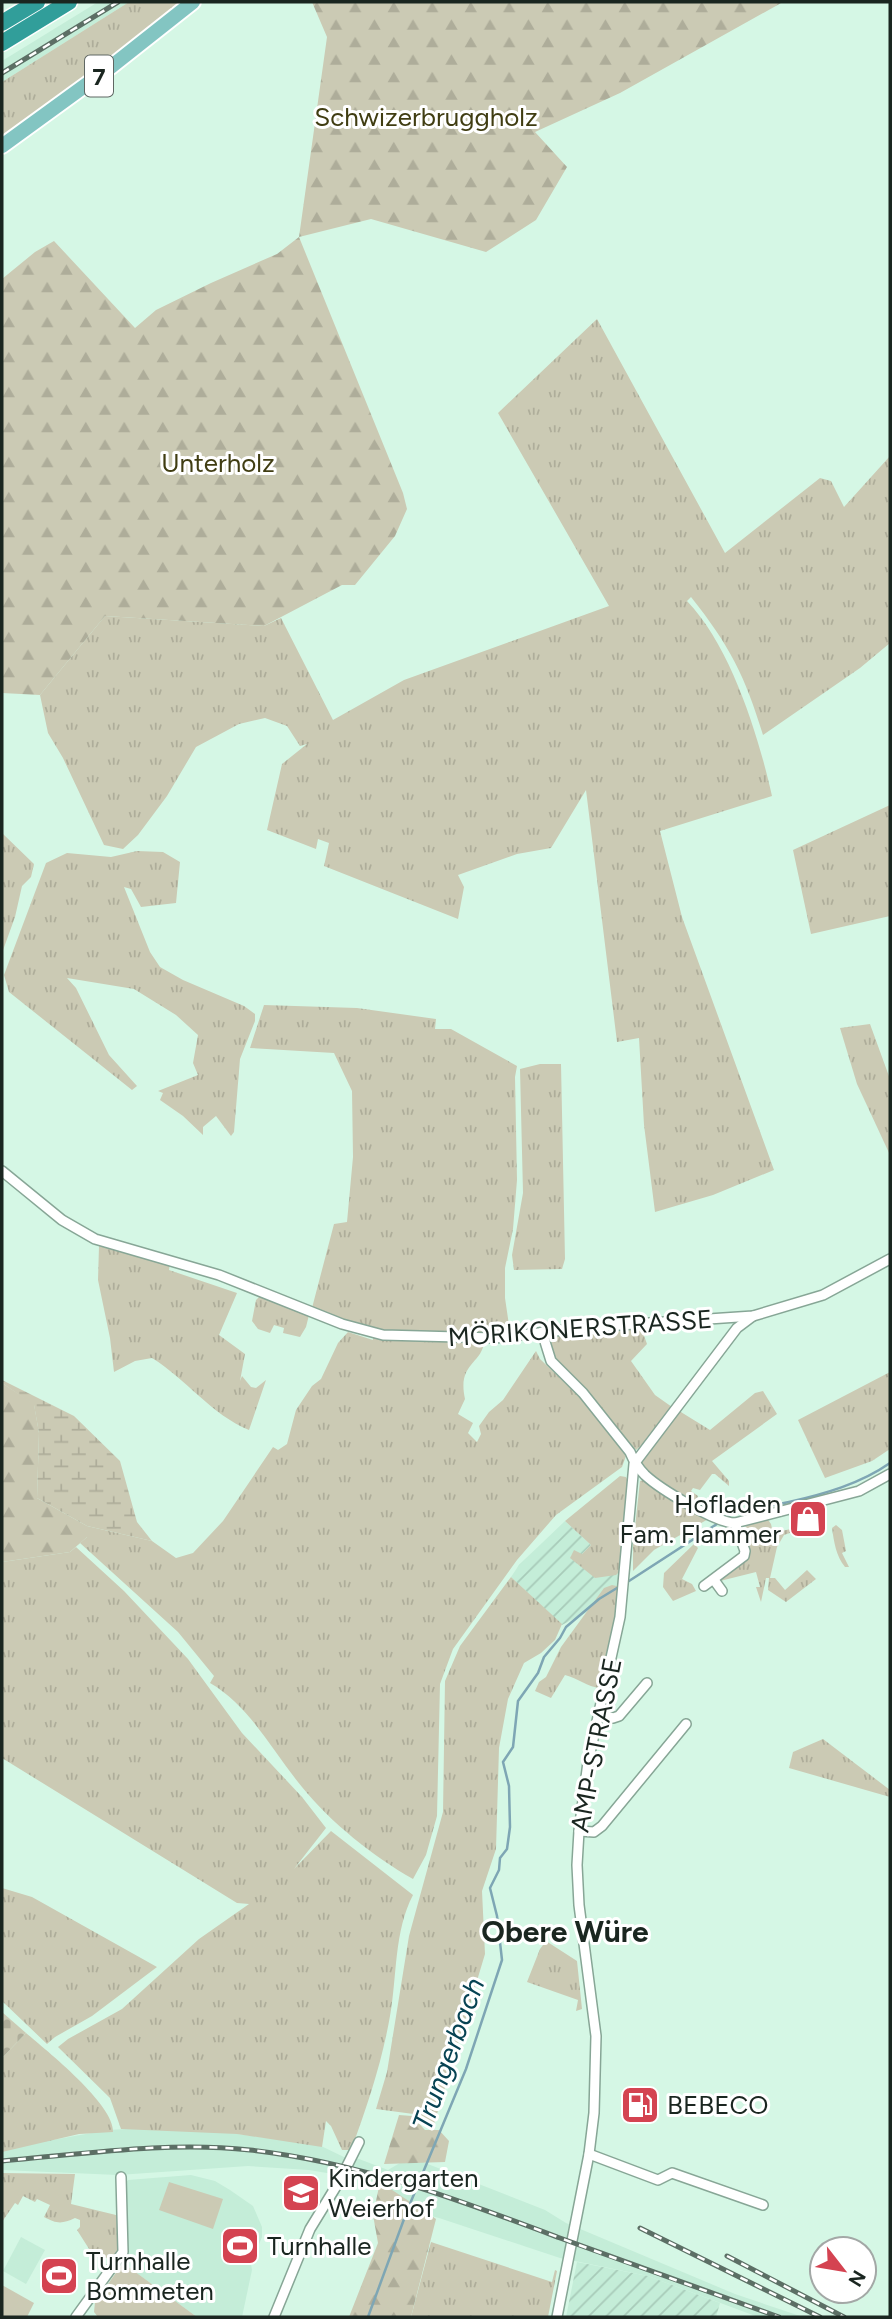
<svg xmlns="http://www.w3.org/2000/svg" width="892" height="2319" font-family="Figtree,sans-serif">
	<style>
		.built { fill: #c4edd8 }
		.industrial { fill: url(#industrial-furrows) }
		.grass { fill: url(#grass-tufts) }
		.forest { fill: url(#forest-firs) }
		.wetland { fill: url(#wetland-marsh) }
		.cemetery { fill: url(#cemetery-stones) }
		.pitch { fill: #cbcab4 }
		.lines { fill: none; stroke-linecap: round; stroke-linejoin: round }
		.stream { stroke: #7ea6b4; stroke-width: 2.5 }
		.street-casing { stroke: #87a696; stroke-width: 12 }
		.primary-casing { stroke: #fff; stroke-width: 18 }
		.highway-casing { stroke: #fff; stroke-width: 19 }
		.street { stroke: #fff; stroke-width: 9 }
		.primary { stroke: #83c5c2; stroke-width: 14 }
		.highway { stroke: #319e9a; stroke-width: 16 }
		.rail-casing { stroke: #5c6f65; stroke-width: 5 }
		.rail { stroke: #fff; stroke-width: 2.5; stroke-dasharray: 8; stroke-linecap: butt }
		.labels { text-anchor: middle; dominant-baseline: central; stroke-width: 6; stroke-linejoin: round; paint-order: stroke }
		.shield { fill: #fff; stroke: #5f6763; stroke-width: 2 }
		.shield-label { font-size: 24px; font-weight: bold; fill: #1a2620 }
		.park-label { font-size: 26px; fill: #403d12; stroke: #fff }
		.street-label { font-size: 26px; fill: #1a2620; stroke: #fff }
		.poi-label { font-size: 26px; fill: #1a2620; stroke: #fff; text-anchor: start }
		.water-label { font-size: 28px; font-style: italic; fill: #074353; stroke: #fff }
		.quarter-label { font-size: 30px; font-weight: bold; fill: #1a2620; stroke: #fff }
	</style>
	<defs>
		<pattern id="industrial-furrows" width="10" height="10" patternUnits="userSpaceOnUse" patternTransform="scale(1.75)"><rect width="10" height="10" fill="#c4edd8"/><path d="M-1 1l2-2M0 10L10 0M9 11l2-2" fill="none" stroke="#a8cbb9"/></pattern>
		<pattern id="grass-tufts" width="24" height="20" patternUnits="userSpaceOnUse" patternTransform="scale(1.75)"><rect width="24" height="20" fill="#cbcab4"/><path d="M3 7l-1-3M5 7V3M7 7l1-3M15 17l-1-3M17 17v-4M19 17l1-3" fill="none" stroke="#aead9a"/></pattern>
		<pattern id="forest-firs" width="22" height="20" patternUnits="userSpaceOnUse" patternTransform="scale(1.75)"><rect width="22" height="20" fill="#cbcab4"/><path d="M5 1l3.5 6h-7zM16 11l3.5 6h-7z" fill="#aead9a"/></pattern>
		<pattern id="wetland-marsh" width="20" height="14" patternUnits="userSpaceOnUse" patternTransform="scale(1.75)"><rect width="20" height="14" fill="#cbcab4"/><path d="M1 5h8M5 5V1M11 12h8M15 12V8" fill="none" stroke="#aead9a"/></pattern>
		<pattern id="cemetery-stones" width="16" height="16" patternUnits="userSpaceOnUse" patternTransform="scale(1.75)"><rect width="16" height="16" fill="#cbcab4"/><path d="M2 7V4a2 2 0 0 1 4 0v3zM10 15v-3a2 2 0 0 1 4 0v3z" fill="#aead9a"/></pattern>
	</defs>
	<rect width="100%" height="100%" fill="#d5f7e5"/>
	<!-- built -->
	<g class="built">
		<path d="M98,2H129L2,82V61Z"/>
		<path d="M179,2126L319,2145L346,2158L359,2159L388,2170L410,2157L545,2210L566,2223L735,2294L803,2317H758L648,2276L560,2258L439,2218L412,2211L380,2182L309,2170L248,2166L118,2175L2,2170V2149L108,2130Z"/>
		<path d="M191,2175L215,2181L230,2190L253,2206L262,2227V2237L251,2264L252,2270L242,2317H197L123,2263L127,2246L124,2185L128,2180Z"/>
		<path d="M21,2237L45,2250L26,2284L3,2271Z"/>
	</g>
	<!-- industrial -->
	<g class="industrial">
		<path d="M565,1521L591,1545L582,1554L570,1555L621,1570V1587L589,1611L562,1625L511,1577L519,1565Z"/>
		<path d="M577,2262L648,2276L720,2303L716,2317H566Z"/>
	</g>
	<!-- grass -->
	<g class="grass">
		<path d="M129,2H185L2,141V82Z"/>
		<path d="M597,319L725,553L820,478L831,481L844,507L890,456V643L860,668L763,735C745,676 730,646 691,597L687,601C731,647 758,734 772,796L660,831L682,917L774,1170L713,1195L655,1212L644,1125L639,1038L617,1042L586,790L551,848L517,854L458,875L464,887L458,919L324,866L329,843L318,839L316,849L267,830L282,764L307,744L300,746L287,726L265,718L239,724L196,747L167,796L138,835L123,849L104,845L63,758L48,733L40,695L105,616L264,626L281,618L333,720L404,680L609,606L498,413Z"/>
		<path d="M890,805V916L811,934L793,850Z"/>
		<path d="M2,833L34,864L31,877L22,886L15,917L2,953Z"/>
		<path d="M137,851L163,852L180,862L176,903L141,907L131,889L124,887L150,952L160,967L183,980L244,1006L255,1014V1021L240,1059L234,1132L231,1136L216,1116L203,1127V1135L183,1116L160,1100L163,1093L158,1091L198,1075L193,1063L198,1035L176,1015L134,989L67,978L76,988L109,1055L137,1086L132,1090L9,992L4,975L46,863L67,853L111,857Z"/>
		<path d="M264,1005L357,1008L436,1019L435,1029H451L517,1066L515,1077L517,1180L513,1229L505,1268V1298L510,1332L497,1334L382,1331L352,1324L312,1308L334,1224L347,1222L353,1157L352,1091L334,1053L250,1048Z"/>
		<path d="M870,1024L890,1079V1155L857,1084L840,1028Z"/>
		<path d="M540,1064H561L565,1259L562,1269L514,1270L512,1255L523,1193L520,1069Z"/>
		<path d="M99,1246L170,1263L169,1270L237,1293L219,1335L245,1354L240,1381L242,1376L251,1387L256,1388L266,1380L249,1430C212,1415 186,1379 152,1358L135,1361L114,1372L110,1338L98,1280Z"/>
		<path d="M261,1295L309,1315L306,1327L300,1337L283,1333L284,1328L274,1325L270,1333L258,1329L252,1321L256,1300Z"/>
		<path d="M641,1327L647,1344L631,1361L655,1395L672,1407L650,1438L636,1450L574,1378L548,1352L552,1341L558,1336Z"/>
		<path d="M348,1332L373,1340V1336L484,1342C482,1364 457,1363 465,1399L458,1414L473,1423L468,1433L477,1442L481,1434L479,1426L489,1412L503,1400L536,1351L540,1359L583,1400L626,1456L622,1467L556,1515L517,1560L453,1649L440,1684L437,1816L426,1855L413,1879C374,1857 330,1822 302,1787C273,1752 250,1706 210,1683L214,1676L178,1632L80,1543L87,1537V1526L152,1541L176,1558L193,1553L223,1521L273,1447L278,1450L287,1444L296,1410L312,1386L321,1379L338,1343Z"/>
		<path d="M890,1372V1449L872,1461L825,1478L798,1420Z"/>
		<path d="M763,1391L777,1414L712,1461L729,1481V1486L715,1474H712L700,1490L693,1488L691,1491L698,1496L696,1501L670,1488L642,1466V1455L676,1409L710,1430L755,1393Z"/>
		<path d="M620,1476L626,1477L628,1481L621,1570L616,1575L595,1578L570,1558L574,1550L582,1554L591,1545L565,1521Z"/>
		<path d="M643,1480L710,1518L654,1550L633,1571V1546L640,1481Z"/>
		<path d="M797,1512L801,1519V1529L784,1535L777,1547L770,1578H775L785,1590L807,1570L816,1579L786,1602L768,1590L769,1578H766L761,1602L756,1587H760L756,1572L720,1581V1578L744,1562L749,1555L740,1532L746,1528L745,1524L766,1517L771,1524L773,1533L795,1528L792,1514Z"/>
		<path d="M836,1525L842,1530L846,1551L842,1553L849,1567H845C836,1556 834,1542 832,1528Z"/>
		<path d="M694,1544L698,1548L682,1579L692,1584L696,1591L673,1601L663,1587L664,1573Z"/>
		<path d="M76,1547L124,1591L188,1659L242,1733L302,1797L326,1828L294,1869L331,1831L413,1895C394,1931 397,1976 390,2016C382,2062 367,2107 351,2150H342L331,2126L326,2121L322,2147L237,2134L121,2129L110,2098L58,2047L68,2039L122,2009L199,1939L249,1904L237,1903L2,1758V1562L70,1552Z"/>
		<path d="M511,1577L562,1624L555,1640L541,1653L524,1663L508,1699L499,1748L496,1849L482,1891L485,1954L434,2124L421,2115L376,2109L387,2072L409,1936L443,1812L445,1681L460,1646Z"/>
		<path d="M612,1585L621,1587L600,1688C587,1687 578,1678 565,1675L551,1698L535,1691L539,1682L546,1677L561,1647L604,1588Z"/>
		<path d="M823,1739L890,1790V1797L789,1768L793,1752Z"/>
		<path d="M2,1888L32,1897L157,1967L92,2016L55,2037L47,2044L2,2001Z"/>
		<path d="M546,1941L577,1961L582,2009L576,2011L578,2000L527,1982L540,1949Z"/>
		<path d="M26,2033C46,2050 115,2105 113,2132L79,2134L2,2152V2058Z"/>
		<path d="M2,2173L75,2174L71,2204L120,2216L119,2248L116,2255L106,2258L91,2252L77,2230L80,2227V2220L75,2218C62,2224 57,2224 44,2217L50,2205L37,2199L35,2202L23,2196L18,2205L15,2203L2,2222Z"/>
		<path d="M431,2242L552,2282L555,2270L557,2271L548,2317H411Z"/>
	</g>
	<!-- forest -->
	<g class="forest">
		<path d="M312,2H783L620,93L535,132L567,167L536,220L486,252L371,219L299,237L403,493L407,509L395,536L355,585H342L264,626L105,616L40,695L2,693V279L35,252L54,241L135,328L156,310L211,283L277,254L299,237L327,37Z"/>
		<path d="M2,1383L34,1404L39,1433L37,1498L87,1526V1537L70,1552L2,1562Z"/>
		<path d="M399,2115L412,2116L425,2130H439L449,2141L445,2162L384,2164Z"/>
		<path d="M380,2182L436,2219L411,2317H349L378,2243L373,2215Z"/>
	</g>
	<!-- wetland -->
	<path class="wetland" d="M2,1380L74,1416L120,1461L137,1522L152,1541L87,1526L37,1498L39,1433L34,1405L2,1383Z"/>
	<!-- cemetery -->
	<path class="cemetery" d="M2,2012L26,2033L2,2058Z"/>
	<!-- pitch -->
	<g class="pitch">
		<path d="M169,2182L223,2199L213,2229L159,2210Z"/>
		<path d="M123,2263L197,2317H98L94,2312L95,2302Z"/>
		<path d="M2,2285L34,2303L27,2317H2Z"/>
	</g>
	<g class="lines">
		<!-- stream -->
		<g class="stream">
			<path d="M725,1518C744,1506 768,1507 789,1502C824,1494 860,1484 890,1463"/>
			<path d="M629,1581L720,1522"/>
			<path d="M368,2317L407,2211L466,2069L502,1960L497,1916L490,1888L499,1870L500,1858L507,1849L510,1827L509,1786L503,1762L513,1747L518,1701L538,1673L544,1657L560,1638L566,1627L599,1599L617,1588"/>
		</g>
		<defs>
			<g id="street">
				<path d="M2,1171L62,1220L95,1239L219,1275L342,1324L383,1335L495,1338L590,1327L753,1316L823,1295L890,1259"/>
				<path d="M542,1332L551,1361L583,1393L630,1452C634,1462 638,1468 645,1475C660,1489 716,1523 735,1523L859,1491L890,1474"/>
				<path d="M714,1580L722,1591"/>
				<path d="M704,1586L744,1556L745,1551L735,1523"/>
				<path d="M599,1713L613,1718L619,1716L647,1683"/>
				<path d="M579,1831L594,1832L602,1826L686,1724"/>
				<path d="M589,2154L658,2180L672,2173L763,2205"/>
				<path d="M76,2317L123,2252L121,2177"/>
				<path d="M274,2317L310,2229L340,2180L359,2142"/>
				<path d="M557,2317L589,2154L594,2113L596,2036L579,1905L577,1865L579,1831L588,1762L620,1617L634,1464L737,1328L753,1316"/>
			</g>
			<path id="primary" d="M2,146L112,66L193,2"/>
			<g id="highway">
				<path d="M2,23L37,2"/>
				<path d="M2,43L69,2"/>
			</g>
		</defs>
		<!-- street casing -->
		<use href="#street" class="street-casing"/>
		<!-- primary casing -->
		<use href="#primary" class="primary-casing"/>
		<!-- highway casing -->
		<use href="#highway" class="highway-casing"/>
		<!-- street -->
		<use href="#street" class="street"/>
		<!-- primary -->
		<use href="#primary" class="primary"/>
		<!-- highway -->
		<use href="#highway" class="highway"/>
		<defs>
			<g id="rail">
				<path d="M2,73L118,2"/>
				<path d="M2,2161C84,2154 168,2141 250,2150C359,2162 459,2200 560,2238C633,2265 706,2291 779,2317"/>
				<path d="M640,2228L820,2317"/>
				<path d="M727,2256L844,2317"/>
			</g>
		</defs>
		<!-- rail casing -->
		<use href="#rail" class="rail-casing"/>
		<!-- rail -->
		<use href="#rail" class="rail"/>
	</g>
	<!-- icons -->
	<defs>
		<symbol id="shop-square" viewBox="-11 -11 22 22"><rect x="-9" y="-9" width="18" height="18" rx="4" fill="#d44351" stroke="#fff"/><path d="M-5-2.5h2.3a2.7 3.5 0 0 1 5.4 0H5L5.5 6h-11ZM-1.5-2.5h3a1.5 2.3 0 0 0-3 0Z" fill="#fff"/></symbol>
		<symbol id="fuel-square" viewBox="-11 -11 22 22"><rect x="-9" y="-9" width="18" height="18" rx="4" fill="#d44351" stroke="#fff"/><path d="M-5.5-6h7V0h2V4h1.3V-2.5L3-4.5l.8-.8L6-3V5H2.5V1h-1V6h-7ZM-4.2-4.7v3.2H.2V-4.7Z" fill="#fff"/></symbol>
		<symbol id="school-square" viewBox="-11 -11 22 22"><rect x="-9" y="-9" width="18" height="18" rx="4" fill="#d44351" stroke="#fff"/><path d="M0-5L7-2L0 1L-7-2ZM-4 1L0 2.5L4 1V4Q0 6-4 4Z" fill="#fff"/></symbol>
		<symbol id="stadium-square" viewBox="-11 -11 22 22"><rect x="-9" y="-9" width="18" height="18" rx="4" fill="#d44351" stroke="#fff"/><path d="M0-5a6.5 5 0 1 0 0 10a6.5 5 0 1 0 0-10ZM-3.5-1.8h7v3.6h-7Z" fill="#fff"/></symbol>
	</defs>
	<g fill-rule="evenodd">
		<use href="#shop-square" x="786" y="1497" width="44" height="44"/>
		<use href="#fuel-square" x="618" y="2083" width="44" height="44"/>
		<use href="#school-square" x="279" y="2171" width="44" height="44"/>
		<use href="#stadium-square" x="218" y="2224" width="44" height="44"/>
		<use href="#stadium-square" x="37" y="2254" width="44" height="44"/>
	</g>
	<g class="labels">
		<!-- shield labels -->
		<rect class="shield" x="85" y="55.5" width="28" height="41" rx="5"/>
		<g class="shield-label">
			<text x="99" y="76">7</text>
		</g>
		<!-- park labels -->
		<g class="park-label">
			<text x="426" y="117">Schwizerbruggholz</text>
			<text x="218" y="463">Unterholz</text>
		</g>
		<!-- street labels -->
		<g class="street-label">
			<text transform="translate(580 1328) rotate(-4)">MÖRIKONERSTRASSE</text>
			<text transform="translate(596 1745) rotate(-79)">AMP-STRASSE</text>
		</g>
		<!-- poi labels -->
		<g class="poi-label">
			<text x="781" y="1504" text-anchor="end">Hofladen<tspan x="781" dy="30">Fam. Flammer</tspan></text>
			<text x="667" y="2105">BEBECO</text>
			<text x="328" y="2178">Kindergarten<tspan x="328" dy="30">Weierhof</tspan></text>
			<text x="267" y="2246">Turnhalle</text>
			<text x="86" y="2261">Turnhalle<tspan x="86" dy="30">Bommeten</tspan></text>
		</g>
		<!-- water labels -->
		<g class="water-label">
			<text transform="translate(448 2054) rotate(-70)">Trungerbach</text>
		</g>
		<!-- quarter labels -->
		<g class="quarter-label">
			<text x="565" y="1931">Obere Würe</text>
		</g>
	</g>
	<!-- border -->
	<rect width="892" height="2319" fill="none" stroke="#1a2620" stroke-width="7"/>
	<!-- north arrow -->
	<g transform="translate(843 2270) rotate(121)"><circle r="33" fill="#ffffff" stroke="#a3a8a6" stroke-width="2"/>
	<path d="M0-5L12 26L0 18L-12 26Z" fill="#d44351"/>
	<text y="-10" font-size="19" font-weight="bold" text-anchor="middle" fill="#1a2620">N</text>
	</g>
</svg>
